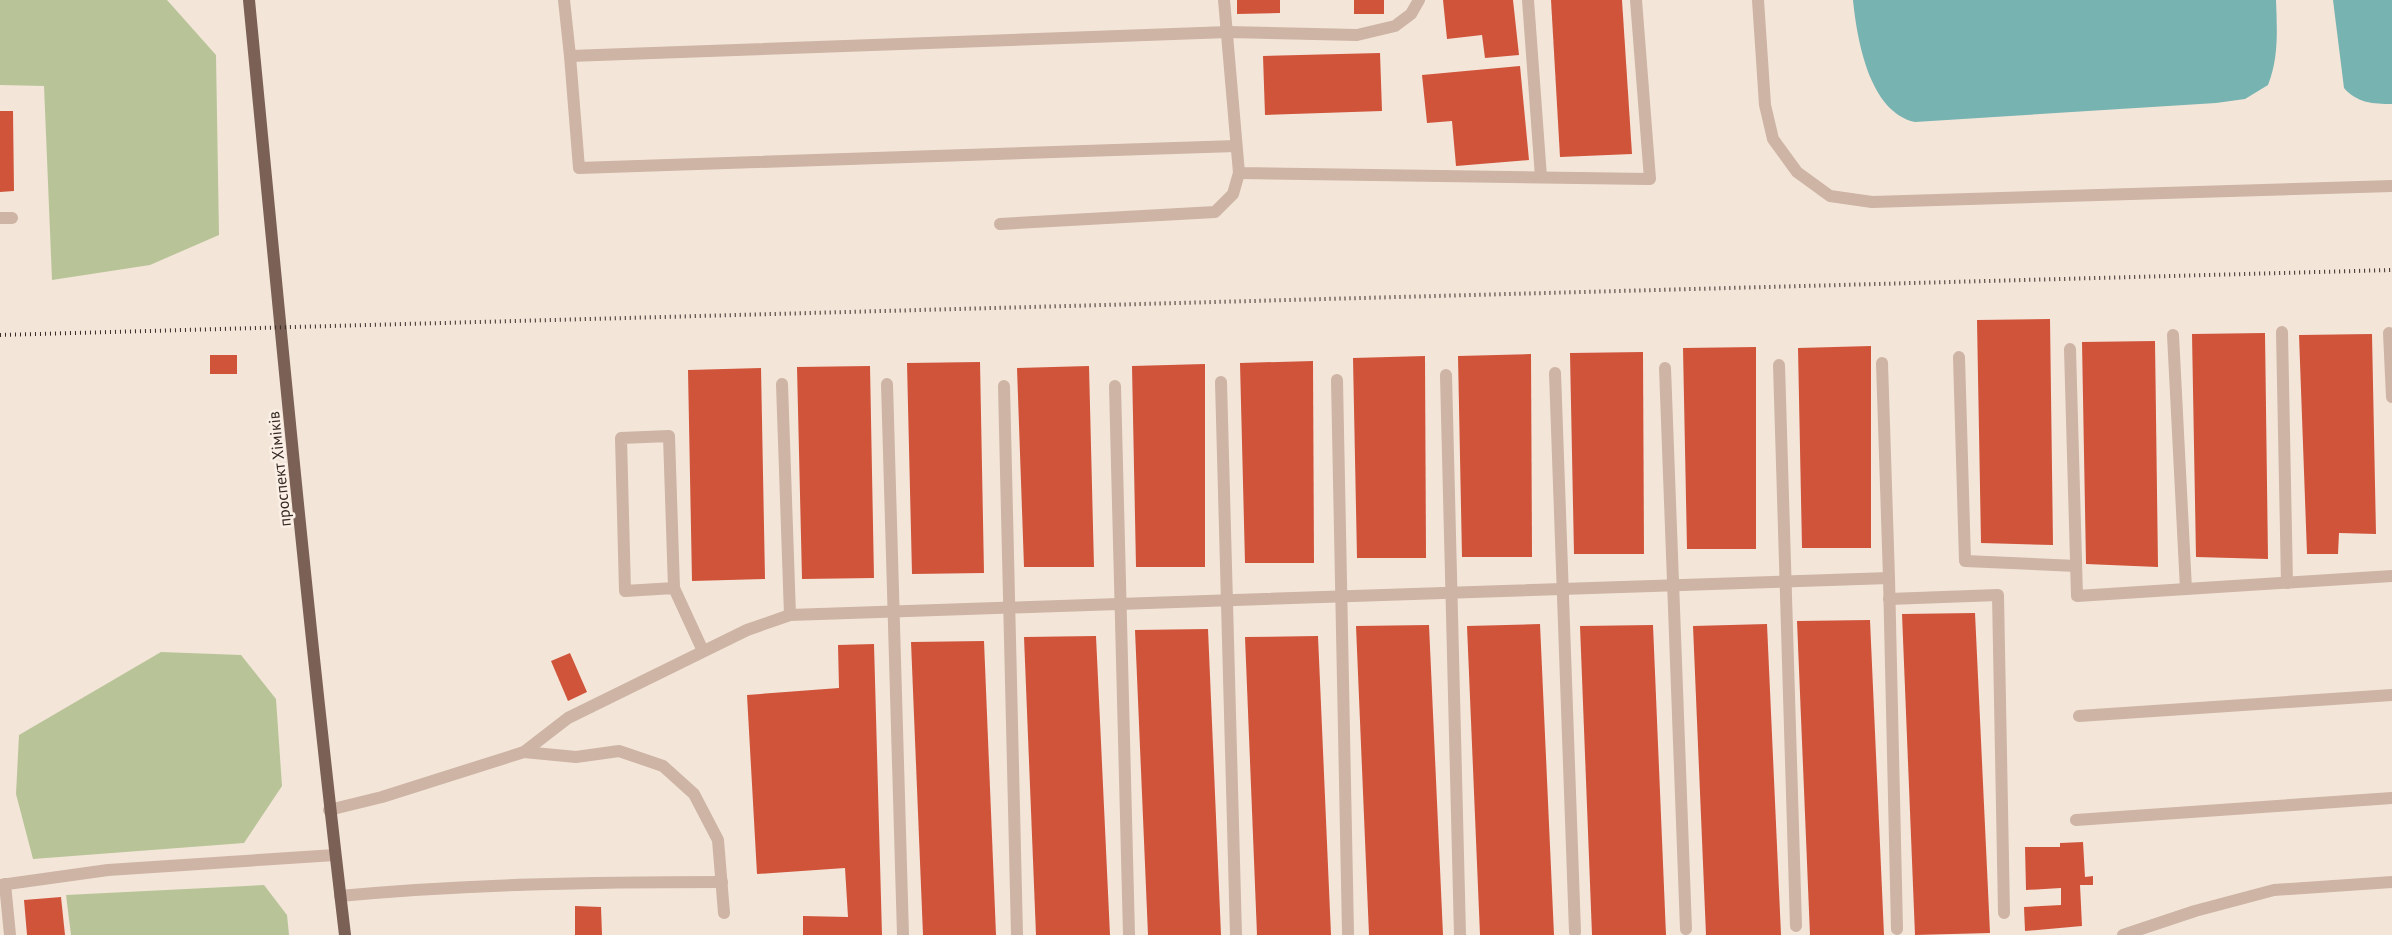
<svg xmlns="http://www.w3.org/2000/svg" width="2392" height="935" font-family="'PT Sans',sans-serif">
	<style>
		.green { fill: #b8c498 }
		.water { fill: #76b3b1 }
		.building { fill: #d0543a }
		.lines { fill: none; stroke-linecap: round; stroke-linejoin: round }
		.minor { stroke: #cdb4a4; stroke-width: 12 }
		.major { stroke: #7b6056; stroke-width: 12 }
		.rail { stroke: #372a26; stroke-width: 4; stroke-dasharray: 1 4; stroke-linecap: butt }
		.labels { text-anchor: middle; dominant-baseline: central; stroke-width: 5; stroke-linejoin: round; paint-order: stroke }
		.street-label { font-size: 16px; fill: #372a26; stroke: #fbf0e6 }
	</style>
	<rect width="100%" height="100%" fill="#f4e5d9"/>
	<!-- green -->
	<g class="green">
		<path d="M0,0H167L216,55L219,235L150,265L52,280L44,86L0,85Z"/>
		<path d="M161,652L241,655L276,699L282,786L244,843L33,859L16,794L19,735Z"/>
		<path d="M264,885L287,915L289,935H71L66,895Z"/>
	</g>
	<!-- water -->
	<g class="water">
		<path d="M1853,0H2276C2277,28 2279,58 2268,85L2245,99L2216,103L1915,122C1869,112 1857,39 1853,0Z"/>
		<path d="M2333,0H2392V104C2373,104 2357,103 2344,88Z"/>
	</g>
	<!-- building -->
	<g class="building">
		<path d="M1237,0H1280V13L1237,14Z"/>
		<rect x="1354" y="0" width="30" height="14"/>
		<path d="M1443,0H1513L1519,55L1485,58L1482,35L1447,39Z"/>
		<path d="M1551,0H1622L1632,154L1560,157Z"/>
		<path d="M1380,53L1382,111L1265,115L1263,56Z"/>
		<path d="M1520,66L1529,160L1456,166L1452,121L1427,123L1422,75Z"/>
		<path d="M0,111H13L14,191L0,192Z"/>
		<path d="M2050,319L2053,545L1981,543L1977,320Z"/>
		<path d="M2265,333L2268,559L2196,557L2192,334Z"/>
		<path d="M2372,334L2376,534L2339,533L2338,554H2307L2299,335Z"/>
		<path d="M2155,341L2158,567L2086,564L2082,342Z"/>
		<path d="M1871,346V548H1802L1798,348Z"/>
		<path d="M1756,347V549H1687L1683,348Z"/>
		<path d="M1643,352L1644,554H1574L1570,353Z"/>
		<path d="M1531,354L1532,557H1462L1458,356Z"/>
		<rect x="210" y="355" width="27" height="19"/>
		<path d="M1425,356L1426,558H1357L1353,358Z"/>
		<path d="M1313,361L1314,563H1245L1240,363Z"/>
		<path d="M980,362L984,573L912,574L907,363Z"/>
		<path d="M1205,364V567H1136L1132,366Z"/>
		<path d="M870,366L874,578L802,579L797,367Z"/>
		<path d="M1089,366L1094,567H1024L1017,368Z"/>
		<path d="M761,368L765,579L692,581L688,370Z"/>
		<path d="M1975,613L1990,933L1915,935L1902,614Z"/>
		<path d="M1870,620L1884,935H1810L1797,621Z"/>
		<path d="M1540,624L1554,935H1480L1467,626Z"/>
		<path d="M1767,624L1781,935H1706L1693,626Z"/>
		<path d="M1429,625L1443,935H1369L1356,626Z"/>
		<path d="M1653,625L1666,935H1592L1580,626Z"/>
		<path d="M1208,629L1221,935H1148L1135,630Z"/>
		<path d="M1096,636L1110,935H1036L1024,637Z"/>
		<path d="M1318,636L1331,935H1257L1245,637Z"/>
		<path d="M984,641L996,935H923L911,642Z"/>
		<path d="M874,644L882,935H803V916L848,917L845,868L757,874L747,695L839,688L838,645Z"/>
		<path d="M570,653L587,692L568,701L551,661Z"/>
		<path d="M2083,842L2085,877L2093,876V885H2080L2082,926L2025,931L2024,907L2061,905V888L2026,890L2025,847H2060V843Z"/>
		<path d="M61,897L65,935H27L24,900Z"/>
		<path d="M575,906L601,907L602,935H575Z"/>
	</g>
	<g class="lines">
		<!-- minor -->
		<g class="minor">
			<path d="M564,0L570,56L1228,32L1357,35L1395,26L1411,14L1419,0"/>
			<path d="M1224,0L1239,173L1650,179L1636,0"/>
			<path d="M1528,0L1541,177"/>
			<path d="M1758,0L1765,105L1773,139L1797,172L1830,196L1872,202L2392,186"/>
			<path d="M570,56L579,168L1236,146"/>
			<path d="M0,218H12"/>
			<path d="M1000,224L1215,212L1233,194L1239,173"/>
			<path d="M2282,332L2287,583"/>
			<path d="M2389,333L2392,397"/>
			<path d="M2173,335L2186,589"/>
			<path d="M2070,349L2077,596L2392,576"/>
			<path d="M1959,357L1965,561L2076,566"/>
			<path d="M1882,363L1889,578"/>
			<path d="M1779,365L1796,926"/>
			<path d="M1665,368L1686,929"/>
			<path d="M1555,373L1575,932"/>
			<path d="M1446,375L1460,935"/>
			<path d="M1337,380L1348,933"/>
			<path d="M1221,382L1236,935"/>
			<path d="M782,384L790,615"/>
			<path d="M887,384L903,935"/>
			<path d="M1004,386L1017,935"/>
			<path d="M1115,386L1129,935"/>
			<path d="M674,588L625,591L621,438L669,436L674,588L703,651"/>
			<path d="M1889,599L1998,595L2004,913"/>
			<path d="M2079,716L2392,695"/>
			<path d="M524,752L576,757L619,751L663,766L694,794L718,840L724,913"/>
			<path d="M329,810L382,797L524,752L568,718L747,630L790,615L1889,578L1897,929"/>
			<path d="M2076,820L2392,798"/>
			<path d="M5,884L10,935"/>
			<path d="M0,885L108,870L335,855"/>
			<path d="M340,896C467,884 594,882 722,882"/>
			<path d="M2123,935L2195,911L2274,890L2392,882"/>
		</g>
		<!-- major -->
		<path class="major" d="M249,0C279,312 308,624 345,935"/>
		<!-- rail -->
		<path class="rail" d="M0,335L2392,270"/>
	</g>
	<g class="labels">
		<!-- street labels -->
		<g class="street-label">
			<text transform="translate(279 469) rotate(-96)">проспект Хіміків</text>
		</g>
	</g>
</svg>
